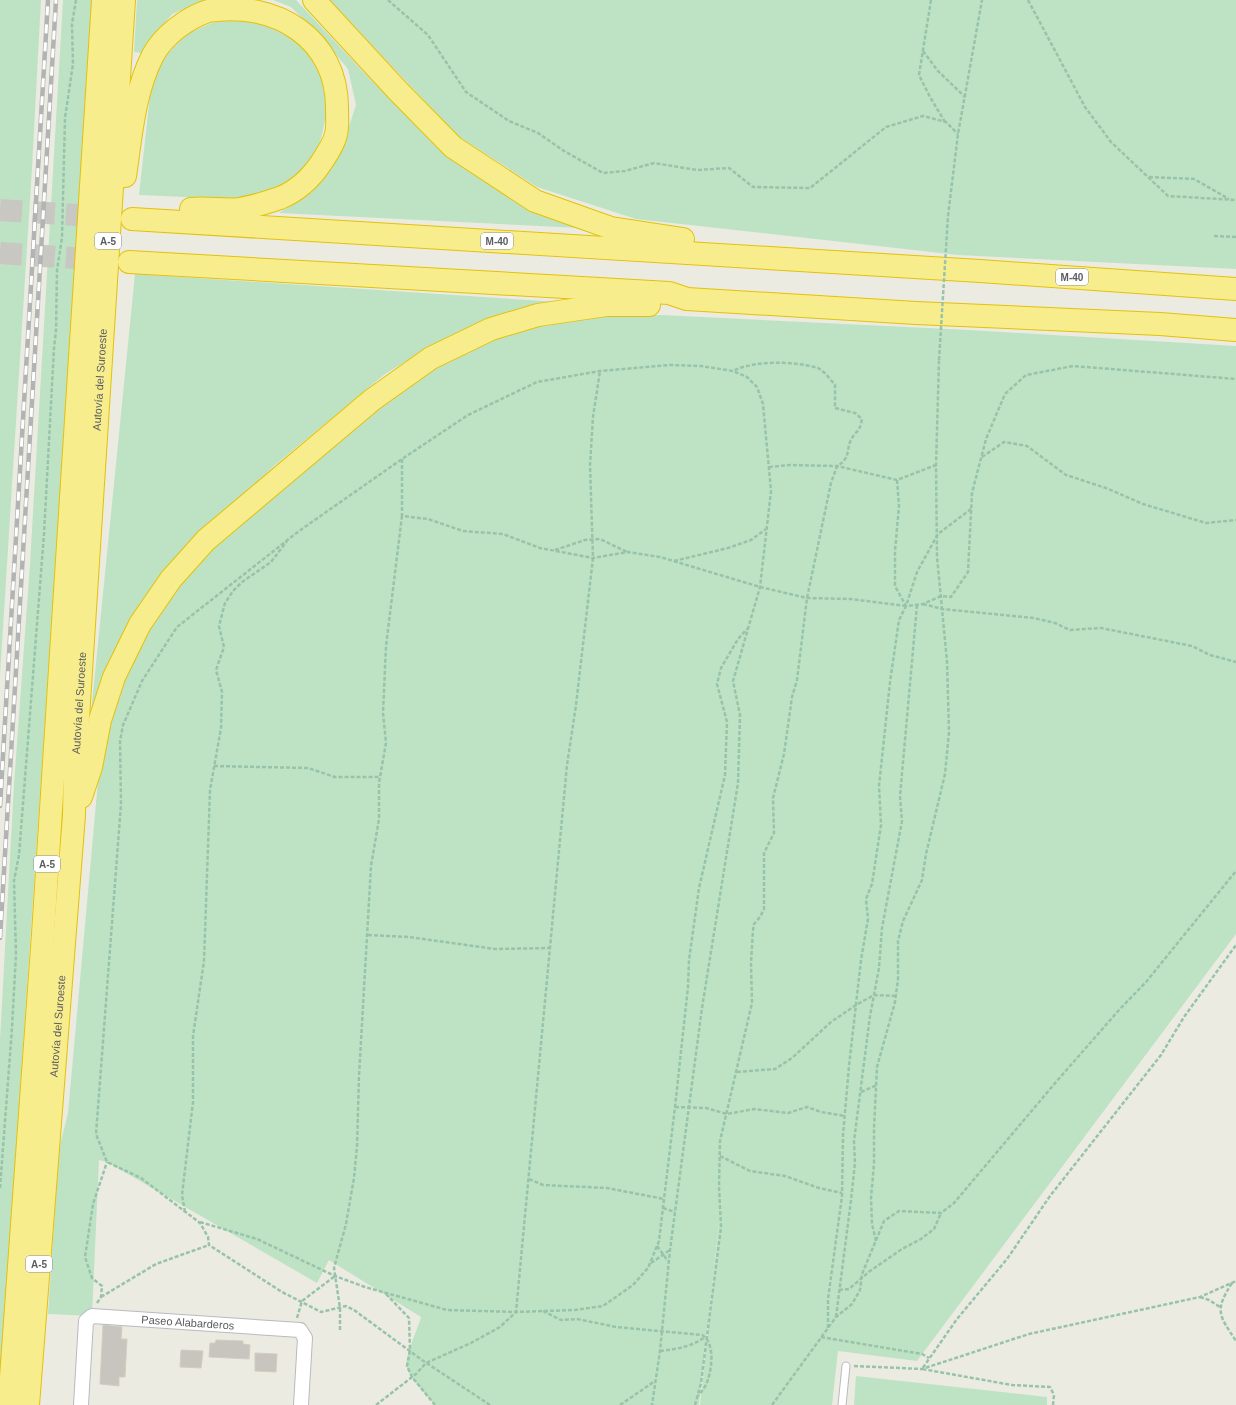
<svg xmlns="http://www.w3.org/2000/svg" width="1236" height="1405" font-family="Arial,sans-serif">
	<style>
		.green { fill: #bee3c4 }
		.building { fill: #c8c5be; stroke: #d0cec0 }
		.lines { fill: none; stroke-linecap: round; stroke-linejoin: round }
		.highway-tunnel { stroke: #c8c7c1; stroke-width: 22; stroke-dasharray: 22 11; stroke-linecap: butt }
		.lane-casing { stroke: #b9babf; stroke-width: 9 }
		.street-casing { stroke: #b9babf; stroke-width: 16 }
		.highway-casing { stroke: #e4c109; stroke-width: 24 }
		.path { stroke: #98c3ab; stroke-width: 2.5; stroke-dasharray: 4 2; stroke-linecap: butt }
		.lane { stroke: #fff; stroke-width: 7 }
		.street { stroke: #fff; stroke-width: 14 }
		.highway { stroke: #f8ed8c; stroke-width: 22 }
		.rail-casing { stroke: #b2b3b3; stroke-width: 4.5 }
		.rail { stroke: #fff; stroke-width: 3; stroke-dasharray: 9; stroke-linecap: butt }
		.path-bridge { stroke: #98c3ab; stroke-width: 2.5; stroke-dasharray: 4 2; stroke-linecap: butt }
		.labels { text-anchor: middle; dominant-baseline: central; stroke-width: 4; stroke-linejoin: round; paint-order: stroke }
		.shield { fill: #fff; stroke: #8c8d90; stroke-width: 1 }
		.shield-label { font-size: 10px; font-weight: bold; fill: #5a5c61 }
		.street-label { font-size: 11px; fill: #5a5c61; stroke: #fff }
	</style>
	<rect width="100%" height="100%" fill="#ecebe1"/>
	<!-- green -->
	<g class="green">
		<path d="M0,0H41L32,168L0,676Z"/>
		<path d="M63,0H92L54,589L0,1387V1039L14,784L30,564Z"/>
		<path d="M137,0H211L201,2L172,14L141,53L134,52Z"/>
		<path d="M273,0H296L371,80L435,143L580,228L279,213L311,193L340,154L356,105L348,69L323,39L291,7Z"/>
		<path d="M329,0H1236V269L958,255L636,219L537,187L458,136Z"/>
		<path d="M248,16L280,26L302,45L320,72L328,109L317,154L300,178L270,193L231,199L139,195L150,95L157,65L186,34L212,23Z"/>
		<path d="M135,274L559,302L512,315L436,343L385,374L275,465L170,563L104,676L87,753Z"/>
		<path d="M618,315H661L969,330L1236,346V934L917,1361L838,1351L832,1405H700L723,1188L699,1405H435C426,1394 412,1381 407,1368C404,1357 418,1329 421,1317L329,1260L317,1283L107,1162L99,1160L92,1316L48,1314L59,1149L68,1113L99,770L106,729L132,657L165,601L207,552L265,501L411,382L451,358L494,338L534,326L574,318Z"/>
		<path d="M856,1376L1047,1397V1405H854Z"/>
	</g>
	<!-- building -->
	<g class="building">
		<path d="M103,1325L122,1327L121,1339H127L125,1377H119V1386L100,1384Z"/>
		<path d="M216,1340L243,1341V1344L250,1345L249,1359L209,1357L210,1343H215Z"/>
		<path d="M181,1350L203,1351L201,1368L180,1367Z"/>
		<path d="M255,1353L277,1354L276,1372L255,1371Z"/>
	</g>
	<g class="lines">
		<!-- highway-tunnel -->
		<g class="highway-tunnel">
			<path d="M0,210L107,217"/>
			<path d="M0,253L105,260"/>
		</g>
		<defs>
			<path id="lane" d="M842,1405L846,1366"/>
			<g id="street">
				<path id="s1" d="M81,1405L86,1321L92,1316L300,1330L305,1338L301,1405"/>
			</g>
			<g id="highway">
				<path d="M314,0L398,91L453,147L535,201L611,228L683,239"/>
				<path d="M125,176C131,136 134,92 153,55C164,35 187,18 208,11C276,0 338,39 337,109C337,117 338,127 336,134C334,144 327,154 321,163C311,178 297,191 280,198C268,202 252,207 239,209C224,211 207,207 191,209"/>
				<path d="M132,219L980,271L1236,289"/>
				<path d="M129,262L669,293L687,299L916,313L1160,324L1236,330"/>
				<path d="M81,797L91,767L100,720L114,677L140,624L171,579L206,540L372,400L431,358L491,329L538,315L606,305H649"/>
				<path d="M9,1405L43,934L103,0"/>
				<path id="s2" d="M28,1405L74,815L75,765L124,0"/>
			</g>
		</defs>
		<!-- lane casing -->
		<use href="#lane" class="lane-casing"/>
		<!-- street casing -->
		<use href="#street" class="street-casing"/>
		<!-- highway casing -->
		<use href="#highway" class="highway-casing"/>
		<!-- path -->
		<g class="path">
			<path d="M388,0L428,35L466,92L509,121L538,133L564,151L603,173L625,171L654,163L697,170L729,168L753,187L810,188L886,127L923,116L946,122L958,134"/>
			<path d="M931,0L919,75L930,97L945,122"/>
			<path d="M1028,0L1085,107L1111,142L1168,196L1236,200"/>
			<path d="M923,51L938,71L965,97"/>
			<path d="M1149,177L1194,179L1229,199"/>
			<path d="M948,216L958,134L982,0"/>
			<path d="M1214,236L1236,237"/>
			<path d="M982,457L1004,442L1027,446L1066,475L1106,488L1143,504L1206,523L1236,520"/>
			<path d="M402,459V516L428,519L463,531L503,534L540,548L593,558L628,552L660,557L760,587L807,598L851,599L906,606"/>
			<path d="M769,467L790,465L837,466L897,480L936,465"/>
			<path d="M897,480L899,506L895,551V586L906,606L923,604L941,596L951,597L968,572L972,493L986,439L1005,394L1026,375L1073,366L1236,379"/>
			<path d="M555,550L585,540L600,539L627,552"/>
			<path d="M674,561L728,548L751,540L766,529"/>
			<path d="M923,604L942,609L1034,618L1055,623L1070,630L1101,628L1192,646L1210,655L1236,662"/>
			<path d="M214,766L308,768L335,777H380"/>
			<path d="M368,935L409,937L495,949L550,948"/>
			<path d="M737,1072L775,1069L792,1058L831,1022L856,1005L874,995L896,996"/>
			<path d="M861,1092L877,1085"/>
			<path d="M675,1107L706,1108L727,1114L754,1109L788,1113L807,1107L821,1112L845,1116"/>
			<path d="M720,1156L750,1171L785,1176L819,1188L842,1193"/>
			<path d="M529,1179L543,1185L607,1188L664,1199"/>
			<path d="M0,1188L12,1028L16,954L14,881L19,855L44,534L54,348L56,331L57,270L62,238L65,118L73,64L72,24L76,0"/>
			<path d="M663,1208L675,1212"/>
			<path d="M185,1212L182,1195L193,1102V1036L204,961L210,790L221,728L222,692L216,670L224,647L219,626L225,603L233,591L242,582L271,562L287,541"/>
			<path d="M200,1222L257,1239L335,1276L365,1287L447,1310L516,1312L575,1310L603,1306L633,1285L648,1268L659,1241L675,1107L688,987L689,960L699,888L725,775L727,722L717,684L721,668L738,639L748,628"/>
			<path d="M876,1241L872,1224L871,1198L874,1164V1128L877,1067L895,1002L898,979V941L903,921L922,880L926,854L945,774L949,732L947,661L937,557L936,465L939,360"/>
			<path d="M657,1246L668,1261"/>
			<path d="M651,1263L670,1250"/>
			<path d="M1232,1283C1214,1311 1219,1315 1236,1341"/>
			<path d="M839,1290L849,1289L870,1271L902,1249L921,1239L934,1229L941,1213"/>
			<path d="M386,1294L409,1318L410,1350L407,1366L412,1377L435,1405"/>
			<path d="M101,1297L156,1264L209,1245"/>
			<path d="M1200,1297L1209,1300L1220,1307"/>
			<path d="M97,1303L101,1297L102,1286L92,1278L85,1257L93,1204L107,1162"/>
			<path d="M543,1311L561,1320L577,1319L616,1327L702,1335C715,1342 712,1368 708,1379C707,1385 702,1391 698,1396"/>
			<path d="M836,1317L851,1200L855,1163L854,1141L870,1016L879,968L882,928L902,821L900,796L917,605"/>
			<path d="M297,1318L302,1301L335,1276"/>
			<path d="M828,1328V1299L842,1196L843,1135L849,1066L861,960L868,919L866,899L872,884L881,825L879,786L890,682L899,620L906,606L917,572L938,534L971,509"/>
			<path d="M340,1330V1308L334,1268L346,1224L354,1178L357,1146L359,1076L371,866L379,819V783L386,743L383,713L386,646L402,516"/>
			<path d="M821,1337L922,1354L929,1358"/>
			<path d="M660,1351C677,1349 691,1347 705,1337"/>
			<path d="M854,1366L922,1369L1029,1334L1200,1297L1236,1281"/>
			<path d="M376,1405L416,1374L426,1363L471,1343L500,1327L516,1312L567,765L576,705L593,558L590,465L593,417L600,371"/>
			<path d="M490,1405L422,1360L354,1310L346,1306L321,1312L282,1292L209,1245L208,1237L200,1223L141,1178L107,1162L96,1134L121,804L120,741L123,725L142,681L177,627L299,531L402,459L468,415L537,382L600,371L670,365L701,366L733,371L747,377L757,387L763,404L771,491L760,587L733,681L740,715L738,783L702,1008L670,1250L660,1351L652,1405"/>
			<path d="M620,1405L655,1381"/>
			<path d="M695,1405L701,1383L721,1227L719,1186L720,1141L752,1003L751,963L753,930L754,924L760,917L764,909V853L774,833L773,798L784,754L792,697L797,680L807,598L831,483L837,466C852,458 845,449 852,438C858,428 859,434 862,419L855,413L835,408V385C831,380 824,371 818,368C794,361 755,360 733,371"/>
			<path d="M772,1405L836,1317L852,1304L860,1290L862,1274L884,1221L899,1211L941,1213L954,1203L1056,1082L1119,1010L1146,982L1236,871"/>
			<path d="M1053,1405L1054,1395L1050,1387L1012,1385L922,1369L957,1319L1007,1259L1050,1196L1161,1055L1184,1017L1236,945"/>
		</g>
		<!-- lane -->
		<use href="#lane" class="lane"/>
		<!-- street -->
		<use href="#street" class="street"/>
		<!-- highway -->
		<use href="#highway" class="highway"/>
		<defs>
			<g id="rail">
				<path d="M0,806L48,0"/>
				<path d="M0,938L56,0"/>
			</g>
		</defs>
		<!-- rail casing -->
		<use href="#rail" class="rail-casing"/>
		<!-- rail -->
		<use href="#rail" class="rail"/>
		<!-- path-bridge -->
		<path class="path-bridge" d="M939,360L948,216"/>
	</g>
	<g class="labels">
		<!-- shield labels -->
		<g class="shield">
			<rect x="95" y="233" width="26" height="16" rx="3"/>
			<rect x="481" y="233" width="32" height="16" rx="3"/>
			<rect x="1056" y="269" width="32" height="16" rx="3"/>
			<rect x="34" y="856" width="26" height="16" rx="3"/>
			<rect x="26" y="1256" width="26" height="16" rx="3"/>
		</g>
		<g class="shield-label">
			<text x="108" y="241">A-5</text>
			<text x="497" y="241">M-40</text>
			<text x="1072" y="277">M-40</text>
			<text x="47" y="864">A-5</text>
			<text x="39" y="1264">A-5</text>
		</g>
		<!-- street labels -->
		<g class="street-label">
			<text stroke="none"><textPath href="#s2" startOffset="1028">Autovía del Suroeste</textPath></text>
			<text stroke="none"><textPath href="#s2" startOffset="704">Autovía del Suroeste</textPath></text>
			<text stroke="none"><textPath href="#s2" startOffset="380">Autovía del Suroeste</textPath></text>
			<text stroke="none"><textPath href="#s1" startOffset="188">Paseo Alabarderos</textPath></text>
		</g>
	</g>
</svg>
